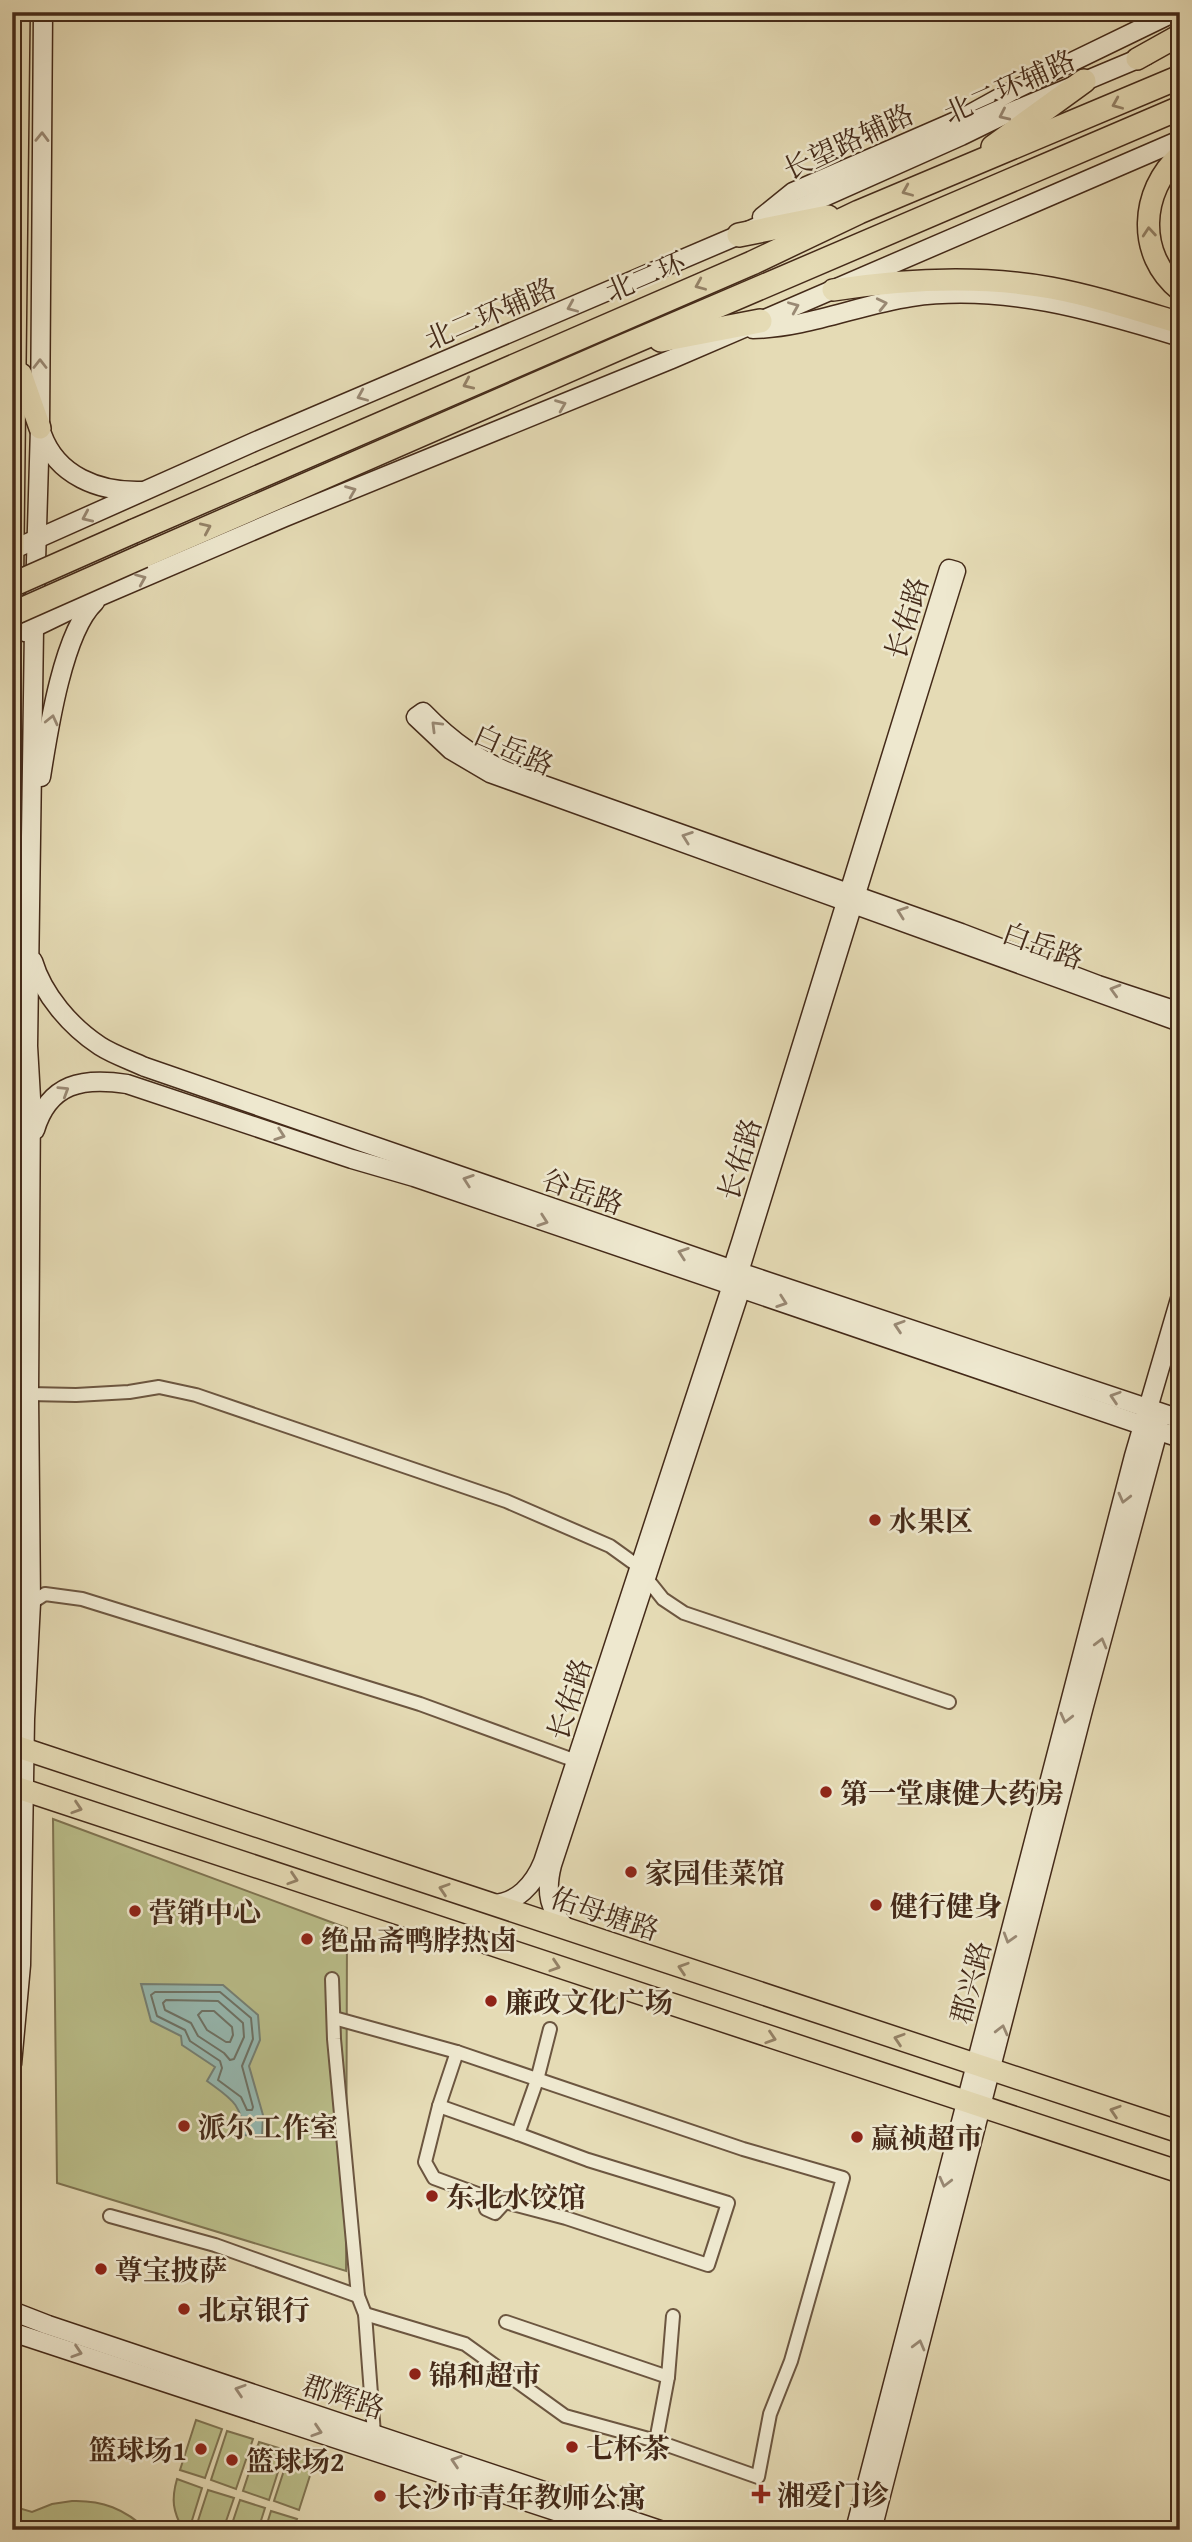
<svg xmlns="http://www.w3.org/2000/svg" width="1192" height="2542" font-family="'Gentium Book Plus','Noto Serif SC',serif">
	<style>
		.green { fill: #babe8a; stroke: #7f7452; stroke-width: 2 }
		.water { fill: #96bab3; stroke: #758075; stroke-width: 2 }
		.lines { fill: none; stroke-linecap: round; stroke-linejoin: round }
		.shore { stroke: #6d7266; stroke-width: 2 }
		.street-casing { stroke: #6c5640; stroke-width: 16 }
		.secondary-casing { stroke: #442a19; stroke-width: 21 }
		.primary-casing { stroke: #442a19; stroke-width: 24 }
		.highway-casing { stroke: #442a19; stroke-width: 26 }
		.street { stroke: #eee8cf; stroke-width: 12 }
		.secondary { stroke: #eee8cf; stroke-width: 18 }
		.primary { stroke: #e5dbb5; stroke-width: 21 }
		.highway { stroke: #e5dbb5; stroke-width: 23 }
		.highway-bridge-casing { stroke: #442a19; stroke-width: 26; stroke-linecap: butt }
		.highway-bridge { stroke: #e5dbb5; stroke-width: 23 }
		.oneway { stroke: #948267 }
		.oneway2 { stroke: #998974 }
		.poi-dot { fill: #8f2418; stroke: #eee8cf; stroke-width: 2.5 }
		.labels { text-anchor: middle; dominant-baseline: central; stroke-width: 5; stroke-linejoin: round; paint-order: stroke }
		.street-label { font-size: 28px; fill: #442a19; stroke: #eee8cf }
		.poi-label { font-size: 28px; font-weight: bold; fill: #442a19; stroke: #eee8cf; text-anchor: start }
	</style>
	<rect width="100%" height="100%" fill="#e5dbb5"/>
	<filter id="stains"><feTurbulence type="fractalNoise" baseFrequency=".00286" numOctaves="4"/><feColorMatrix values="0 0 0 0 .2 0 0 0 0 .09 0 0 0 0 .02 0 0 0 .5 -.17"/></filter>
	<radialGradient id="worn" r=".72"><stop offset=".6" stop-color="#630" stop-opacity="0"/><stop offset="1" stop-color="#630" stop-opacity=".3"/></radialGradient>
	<!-- green -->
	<g class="green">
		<path d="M53,1819L347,1928L346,2271L57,2183Z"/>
		<path d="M196,2420L222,2429L205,2478L180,2470Z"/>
		<path d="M227,2431L253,2439L236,2489L211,2480Z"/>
		<path d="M259,2442L285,2450L269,2500L243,2491Z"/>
		<path d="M290,2452L315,2460L299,2510L274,2501Z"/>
		<path d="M177,2479L202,2488L189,2530H183C173,2511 171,2500 177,2479Z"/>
		<path d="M208,2490L234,2498L223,2530H195Z"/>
		<path d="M240,2500L265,2508L258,2530H230Z"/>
		<path d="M72,2501C102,2500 125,2509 147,2530H12V2506L32,2512L52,2504Z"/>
		<path d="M271,2511L297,2519L293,2530H265Z"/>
	</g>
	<!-- water -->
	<path class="water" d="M141,1984L223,1985L258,2015L260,2040L249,2066L263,2115L262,2136L243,2135C243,2104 230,2098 207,2081L215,2067L182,2045L181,2036L151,2021Z"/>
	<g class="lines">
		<!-- shore -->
		<g class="shore">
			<path d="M155,1992H220L251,2018L253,2039L242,2066L253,2107L252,2110H247L241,2097L218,2080L222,2068L220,2061L190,2041L185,2030L157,2016L151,1995Z"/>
			<path d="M166,2000L218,2001L243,2023L244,2037L234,2059L230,2060L224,2053L198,2036L191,2023L165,2010L163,2003Z"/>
			<path d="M202,2011H214L232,2027L233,2035L230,2042H226L207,2030L198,2015Z"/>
		</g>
		<defs>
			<g id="street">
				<path d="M29,1394L76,1395L129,1392L159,1387L196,1395L506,1501L610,1546L635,1564L663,1599L684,1613L949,1702"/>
				<path d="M31,1603L45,1594L82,1599L420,1704L576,1761"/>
				<path d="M332,1979L334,2039L358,2296L365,2314L374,2434"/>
				<path d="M334,2018L457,2052L743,2149L843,2178L791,2361L770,2414L758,2477L656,2441L565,2416L465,2344L365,2314"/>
				<path d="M457,2052L439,2106L425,2162L434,2178L483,2196L486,2209L495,2213L505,2202L566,2218L708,2265L728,2203L588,2160L518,2134L537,2080L550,2029"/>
				<path d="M439,2106L518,2134"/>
				<path d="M110,2216L215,2245L358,2296"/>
				<path d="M506,2322L668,2377L673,2316"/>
				<path d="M656,2441L668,2377"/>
			</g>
			<g id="secondary">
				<path d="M762,217L793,192L963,118L1012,91L1175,12"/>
				<path d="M753,329C807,328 858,305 911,297C1003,284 1092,310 1180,337"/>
				<path d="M42,434C57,476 99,492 141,491"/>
				<path d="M12,550L254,442L739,235L961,136L1004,115L1147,55"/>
				<path d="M25,632L89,601L285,517L672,359L1180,140"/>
				<path d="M41,777C48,732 63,632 95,602"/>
				<path d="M33,961C43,995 71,1027 100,1046C114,1055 130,1060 145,1067L739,1272L1180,1419"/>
				<path d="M1180,1012L1098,985L961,933L518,776C478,760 453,743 423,712L416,717L451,750L490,773L1180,1022"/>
				<path d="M35,1130C49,1083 83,1077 127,1084L352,1159L414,1177L1180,1438"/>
				<path d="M491,1904C517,1904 534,1884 543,1862L732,1285V1270L741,1242L949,569L956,571L747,1246L739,1272L741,1288L552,1865C545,1892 549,1911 568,1930"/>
				<path d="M12,2064L21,1965L25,1719L31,1603L29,1394L31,1098L28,1046L34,628L40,428L43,12"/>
				<path d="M12,2311L48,2325L660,2530"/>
				<path d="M12,2332L613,2530"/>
				<path d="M855,2530L1134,1456L1180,1299"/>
				<path d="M872,2530L1084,1706L1158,1431V1419"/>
			</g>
			<g id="primary">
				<path d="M1137,59L1180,35"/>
				<path d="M1180,155C1140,191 1136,255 1180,290"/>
				<path d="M833,290C905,279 978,275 1051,288C1094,296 1137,310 1180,323"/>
				<path d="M21,374L40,428"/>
				<path d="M12,628L19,12"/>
				<path d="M12,1745L1180,2132"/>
				<path d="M12,1786L1180,2172"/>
			</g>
			<g id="highway">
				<path d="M993,147L1084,81"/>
				<path d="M739,235L828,217"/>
				<path d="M661,340L760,321"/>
				<path d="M134,531L752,263L859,212L1180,77"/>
				<path d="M143,556L617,349L1180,108"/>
			</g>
		</defs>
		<!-- street casing -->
		<use href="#street" class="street-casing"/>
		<!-- secondary casing -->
		<use href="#secondary" class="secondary-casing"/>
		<!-- primary casing -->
		<use href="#primary" class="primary-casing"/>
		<!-- highway casing -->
		<use href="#highway" class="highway-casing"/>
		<!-- street -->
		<use href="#street" class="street"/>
		<!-- secondary -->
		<use href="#secondary" class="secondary"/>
		<!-- primary -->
		<use href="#primary" class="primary"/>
		<!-- highway -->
		<use href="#highway" class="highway"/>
		<defs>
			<g id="highway-bridge">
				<path d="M12,585L134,531"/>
				<path d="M12,614L143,556"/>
			</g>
		</defs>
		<!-- highway-bridge casing -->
		<use href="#highway-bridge" class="highway-bridge-casing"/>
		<!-- highway-bridge -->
		<use href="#highway-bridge" class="highway-bridge"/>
	</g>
	<!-- one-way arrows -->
	<defs><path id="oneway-chevron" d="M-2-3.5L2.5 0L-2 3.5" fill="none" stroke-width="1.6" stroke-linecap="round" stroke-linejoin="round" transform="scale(1.75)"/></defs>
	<g class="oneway">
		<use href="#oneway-chevron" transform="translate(1117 104) rotate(157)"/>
		<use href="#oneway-chevron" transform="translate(907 191) rotate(157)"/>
		<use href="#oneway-chevron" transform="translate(1149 232) rotate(-95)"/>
		<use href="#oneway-chevron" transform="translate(700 285) rotate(157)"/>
		<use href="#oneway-chevron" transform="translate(468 384) rotate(156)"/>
		<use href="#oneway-chevron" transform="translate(206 528) rotate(-24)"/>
		<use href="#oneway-chevron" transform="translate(77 1808) rotate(18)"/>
		<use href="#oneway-chevron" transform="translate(293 1879) rotate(18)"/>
		<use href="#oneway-chevron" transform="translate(444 1889) rotate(-162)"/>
		<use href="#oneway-chevron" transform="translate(555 1966) rotate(18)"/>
		<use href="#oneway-chevron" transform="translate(683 1968) rotate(-162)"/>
		<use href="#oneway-chevron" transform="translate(771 2038) rotate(18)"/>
		<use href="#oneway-chevron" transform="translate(899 2039) rotate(-162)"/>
		<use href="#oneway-chevron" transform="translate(1115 2111) rotate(-162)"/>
	</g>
	<g class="oneway2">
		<use href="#oneway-chevron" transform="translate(1004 115) rotate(155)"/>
		<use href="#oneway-chevron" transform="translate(42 137) rotate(-89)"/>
		<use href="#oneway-chevron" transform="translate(882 304) rotate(-13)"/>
		<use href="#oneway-chevron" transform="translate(572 307) rotate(157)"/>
		<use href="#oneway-chevron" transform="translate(794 307) rotate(-23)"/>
		<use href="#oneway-chevron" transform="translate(40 364) rotate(-90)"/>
		<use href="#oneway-chevron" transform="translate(362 396) rotate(157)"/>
		<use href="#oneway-chevron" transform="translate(561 405) rotate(-22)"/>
		<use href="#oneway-chevron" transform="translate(351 491) rotate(-22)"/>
		<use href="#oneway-chevron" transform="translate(87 517) rotate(156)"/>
		<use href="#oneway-chevron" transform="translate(141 579) rotate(-23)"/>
		<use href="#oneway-chevron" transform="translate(52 720) rotate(-77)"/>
		<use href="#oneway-chevron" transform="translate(436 726) rotate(-135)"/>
		<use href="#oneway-chevron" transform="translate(687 837) rotate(-160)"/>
		<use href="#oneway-chevron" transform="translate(902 912) rotate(-160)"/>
		<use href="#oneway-chevron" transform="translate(1115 990) rotate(-164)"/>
		<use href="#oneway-chevron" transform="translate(64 1091) rotate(-32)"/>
		<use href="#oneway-chevron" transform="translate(280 1135) rotate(19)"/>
		<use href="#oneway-chevron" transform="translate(468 1180) rotate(-161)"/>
		<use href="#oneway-chevron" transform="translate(543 1221) rotate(19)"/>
		<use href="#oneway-chevron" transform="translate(683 1253) rotate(-161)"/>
		<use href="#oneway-chevron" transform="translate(782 1302) rotate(19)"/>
		<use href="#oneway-chevron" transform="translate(899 1326) rotate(-162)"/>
		<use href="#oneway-chevron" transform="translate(1115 1397) rotate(-162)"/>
		<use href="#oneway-chevron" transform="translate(1124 1498) rotate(104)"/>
		<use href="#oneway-chevron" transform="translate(1101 1643) rotate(-75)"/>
		<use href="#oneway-chevron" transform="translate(1066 1718) rotate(104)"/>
		<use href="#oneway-chevron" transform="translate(1009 1938) rotate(107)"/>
		<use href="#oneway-chevron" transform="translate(1002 2030) rotate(-76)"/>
		<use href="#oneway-chevron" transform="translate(945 2182) rotate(104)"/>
		<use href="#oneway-chevron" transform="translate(919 2345) rotate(-75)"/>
		<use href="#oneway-chevron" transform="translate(77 2352) rotate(18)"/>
		<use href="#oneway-chevron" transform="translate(240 2390) rotate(-162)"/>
		<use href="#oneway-chevron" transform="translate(317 2431) rotate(18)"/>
		<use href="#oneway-chevron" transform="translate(456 2461) rotate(-162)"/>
	</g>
	<!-- markers -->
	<g class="poi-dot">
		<circle cx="875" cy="1520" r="7"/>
		<circle cx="826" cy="1792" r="7"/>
		<circle cx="631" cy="1872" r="7"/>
		<circle cx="876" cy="1905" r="7"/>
		<circle cx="135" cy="1911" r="7"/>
		<circle cx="307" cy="1939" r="7"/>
		<circle cx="491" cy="2001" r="7"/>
		<circle cx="184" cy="2126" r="7"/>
		<circle cx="857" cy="2137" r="7"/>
		<circle cx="432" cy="2196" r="7"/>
		<circle cx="101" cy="2269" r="7"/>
		<circle cx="184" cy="2309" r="7"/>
		<circle cx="415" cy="2374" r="7"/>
		<circle cx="572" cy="2447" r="7"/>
		<circle cx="201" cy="2449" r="7"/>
		<circle cx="232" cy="2460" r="7"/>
		<path d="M757.5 2483.5h7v7h7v7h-7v7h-7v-7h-7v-7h7z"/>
		<circle cx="380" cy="2496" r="7"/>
	</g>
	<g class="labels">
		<!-- street labels -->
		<g class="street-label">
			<text transform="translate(1009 86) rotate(-24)">北二环辅路</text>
			<text transform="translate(848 141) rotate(-25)">长望路辅路</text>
			<text transform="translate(645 276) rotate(-23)">北二环</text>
			<text transform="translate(490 313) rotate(-23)">北二环辅路</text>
			<text transform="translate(906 618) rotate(-73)">长佑路</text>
			<text transform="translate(514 749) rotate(24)">白岳路</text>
			<text transform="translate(1043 945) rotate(20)">白岳路</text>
			<text transform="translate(739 1159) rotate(-73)">长佑路</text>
			<text transform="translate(583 1191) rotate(19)">谷岳路</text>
			<text transform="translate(569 1699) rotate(-72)">长佑路</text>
			<text transform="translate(605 1913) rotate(18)">佑母塘路</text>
			<text transform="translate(970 1982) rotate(-75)">郡兴路</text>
			<text transform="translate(344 2396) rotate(18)">郡辉路</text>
		</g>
		<!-- poi labels -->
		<g class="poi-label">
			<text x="889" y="1520">水果区</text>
			<text x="840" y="1792">第一堂康健大药房</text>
			<text x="645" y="1872">家园佳菜馆</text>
			<text x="890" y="1905">健行健身</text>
			<text x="149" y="1911">营销中心</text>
			<text x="321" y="1939">绝品斋鸭脖热卤</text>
			<text x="505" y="2001">廉政文化广场</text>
			<text x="198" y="2126">派尔工作室</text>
			<text x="871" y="2137">赢祯超市</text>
			<text x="446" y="2196">东北水饺馆</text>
			<text x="115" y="2269">尊宝披萨</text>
			<text x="198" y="2309">北京银行</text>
			<text x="429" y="2374">锦和超市</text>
			<text x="586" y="2447">七杯茶</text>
			<text x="187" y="2449" text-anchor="end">篮球场1</text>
			<text x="246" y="2460">篮球场2</text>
			<text x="777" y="2494">湘爱门诊</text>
			<text x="394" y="2496">长沙市青年教师公寓</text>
		</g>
	</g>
	<!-- margin -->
	<rect width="1192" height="2542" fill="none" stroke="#e5dbb5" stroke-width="42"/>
	<rect x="14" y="14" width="1164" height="2514" fill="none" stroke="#442a19" stroke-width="3.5"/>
	<rect x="21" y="21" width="1150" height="2500" fill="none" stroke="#442a19" stroke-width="2"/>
	<rect width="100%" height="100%" filter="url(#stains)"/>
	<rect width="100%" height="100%" fill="url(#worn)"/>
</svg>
